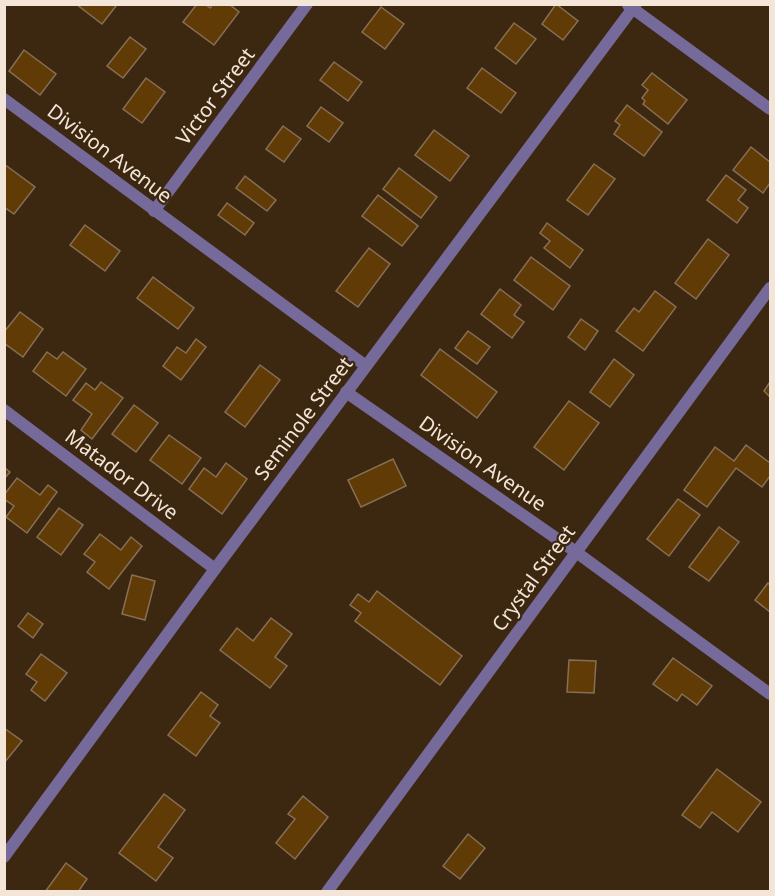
<svg xmlns="http://www.w3.org/2000/svg" width="775" height="896" font-family="'Noto Sans',sans-serif">
	<style>
		.building { fill: #603b05; stroke: #876f56; stroke-width: 1.5 }
		.lines { fill: none; stroke-linecap: round; stroke-linejoin: round }
		.street { stroke: #756a99; stroke-width: 12 }
		.labels { text-anchor: middle; dominant-baseline: central; stroke-width: 4.5; stroke-linejoin: round; paint-order: stroke }
		.street-label { font-size: 20px; fill: #f3e5d7; stroke: #3c2710 }
	</style>
	<rect width="100%" height="100%" fill="#3c2710"/>
	<!-- building -->
	<g class="building">
		<path d="M76,4H114L116,6L102,24Z"/>
		<path d="M197,4H205L210,8L213,4H229L239,12L214,45L183,22Z"/>
		<path d="M556,4L578,21L563,40L542,24Z"/>
		<path d="M381,7L404,24L385,49L362,32Z"/>
		<path d="M514,23L536,39L516,64L495,48Z"/>
		<path d="M130,37L146,49L123,78L107,66Z"/>
		<path d="M24,50L56,74L40,95L9,71Z"/>
		<path d="M334,62L362,82L348,101L320,80Z"/>
		<path d="M482,68L516,93L501,113L467,88Z"/>
		<path d="M652,73L687,100L668,124L643,104L645,101L642,98L648,90L642,85Z"/>
		<path d="M146,78L165,92L142,123L123,109Z"/>
		<path d="M627,105L662,132L644,156L614,134L620,125L615,121Z"/>
		<path d="M321,107L343,123L329,142L307,126Z"/>
		<path d="M283,126L301,139L284,162L266,149Z"/>
		<path d="M434,130L469,156L450,181L415,155Z"/>
		<path d="M751,147L770,162V183L763,193L733,170Z"/>
		<path d="M4,164L35,187L14,214L4,207Z"/>
		<path d="M594,164L615,179L588,215L567,200Z"/>
		<path d="M399,168L437,197L421,218L383,189Z"/>
		<path d="M726,175L746,190L738,200L748,208L737,223L707,200Z"/>
		<path d="M245,176L276,200L267,211L236,188Z"/>
		<path d="M378,195L418,226L402,246L362,216Z"/>
		<path d="M227,203L254,223L245,235L218,215Z"/>
		<path d="M547,223L583,250L570,268L544,248L550,241L540,233Z"/>
		<path d="M85,225L120,251L105,271L70,245Z"/>
		<path d="M708,239L729,255L696,299L675,283Z"/>
		<path d="M369,248L390,264L358,307L336,291Z"/>
		<path d="M531,257L570,286L553,310L514,280Z"/>
		<path d="M153,277L194,308L178,329L137,298Z"/>
		<path d="M500,289L521,305L514,315L524,322L512,338L481,314Z"/>
		<path d="M655,291L676,307L643,351L616,331L634,308L639,312Z"/>
		<path d="M20,312L43,329L23,357L4,343V332Z"/>
		<path d="M581,319L598,331L585,350L568,337Z"/>
		<path d="M468,331L490,347L477,364L455,348Z"/>
		<path d="M196,339L206,347L181,380L163,366L177,347L186,353Z"/>
		<path d="M440,349L497,392L477,418L421,375Z"/>
		<path d="M47,352L57,359L63,352L86,369L66,396L33,371Z"/>
		<path d="M614,359L634,375L610,407L590,392Z"/>
		<path d="M260,365L280,380L245,427L225,412Z"/>
		<path d="M101,382L123,398L92,439L81,430L92,414L73,400L86,383L95,390Z"/>
		<path d="M770,382V397L764,391Z"/>
		<path d="M569,401L599,423L564,470L534,447Z"/>
		<path d="M134,405L158,423L136,452L112,434Z"/>
		<path d="M169,435L201,458L182,484L150,460Z"/>
		<path d="M746,445L770,463V476L762,487L736,468L707,507L684,490L715,447L734,461Z"/>
		<path d="M393,459L406,486L361,507L348,480Z"/>
		<path d="M226,463L247,479L222,514L189,489L204,468L216,477Z"/>
		<path d="M4,467L10,472L4,479Z"/>
		<path d="M17,478L40,495L48,485L57,492L27,533L6,517L14,506L4,499V495Z"/>
		<path d="M678,499L700,515L669,556L647,539Z"/>
		<path d="M59,508L83,525L61,555L37,537Z"/>
		<path d="M719,527L739,542L709,581L689,567Z"/>
		<path d="M100,534L121,550L131,537L142,546L109,589L87,572L95,562L84,554Z"/>
		<path d="M132,575L155,581L145,620L122,614Z"/>
		<path d="M768,583L770,585V612L755,600Z"/>
		<path d="M377,591L462,656L440,685L355,621L361,613L350,605L358,594L369,602Z"/>
		<path d="M28,613L43,624L33,638L18,626Z"/>
		<path d="M271,618L292,634L275,657L287,666L270,688L220,650L237,628L253,641Z"/>
		<path d="M41,654L67,673L45,701L31,690L37,682L26,674Z"/>
		<path d="M673,658L712,686L697,705L682,694L677,701L653,684Z"/>
		<path d="M569,660L596,661L594,693L567,692Z"/>
		<path d="M201,692L218,705L210,716L220,723L196,756L168,735Z"/>
		<path d="M4,728L22,741L4,763Z"/>
		<path d="M717,769L761,802L738,832L712,812L700,828L682,815Z"/>
		<path d="M164,794L185,810L158,847L173,858L156,881L119,853Z"/>
		<path d="M303,796L328,817L295,859L276,843L295,819L288,814Z"/>
		<path d="M468,834L485,848L460,879L443,866Z"/>
		<path d="M66,863L87,879L78,892H45Z"/>
	</g>
	<g class="lines">
		<!-- street -->
		<g class="street">
			<path d="M628,5L770,109"/>
			<path d="M4,99L366,366"/>
			<path d="M154,211L307,4"/>
			<path d="M346,392L576,552L770,694"/>
			<path d="M4,410L215,569"/>
			<path d="M4,857L215,569L636,4"/>
			<path d="M327,892L770,288"/>
		</g>
	</g>
	<g class="labels">
		<!-- street labels -->
		<g class="street-label">
			<text transform="translate(215 96) rotate(-53)">Victor Street</text>
			<text transform="translate(110 153) rotate(37)">Division Avenue</text>
			<text transform="translate(303 418) rotate(-53)">Seminole Street</text>
			<text transform="translate(483 463) rotate(35)">Division Avenue</text>
			<text transform="translate(122 474) rotate(37)">Matador Drive</text>
			<text transform="translate(533 578) rotate(-54)">Crystal Street</text>
		</g>
	</g>
	<!-- border -->
	<rect width="775" height="896" fill="none" stroke="#f3e5d7" stroke-width="12"/>
</svg>
